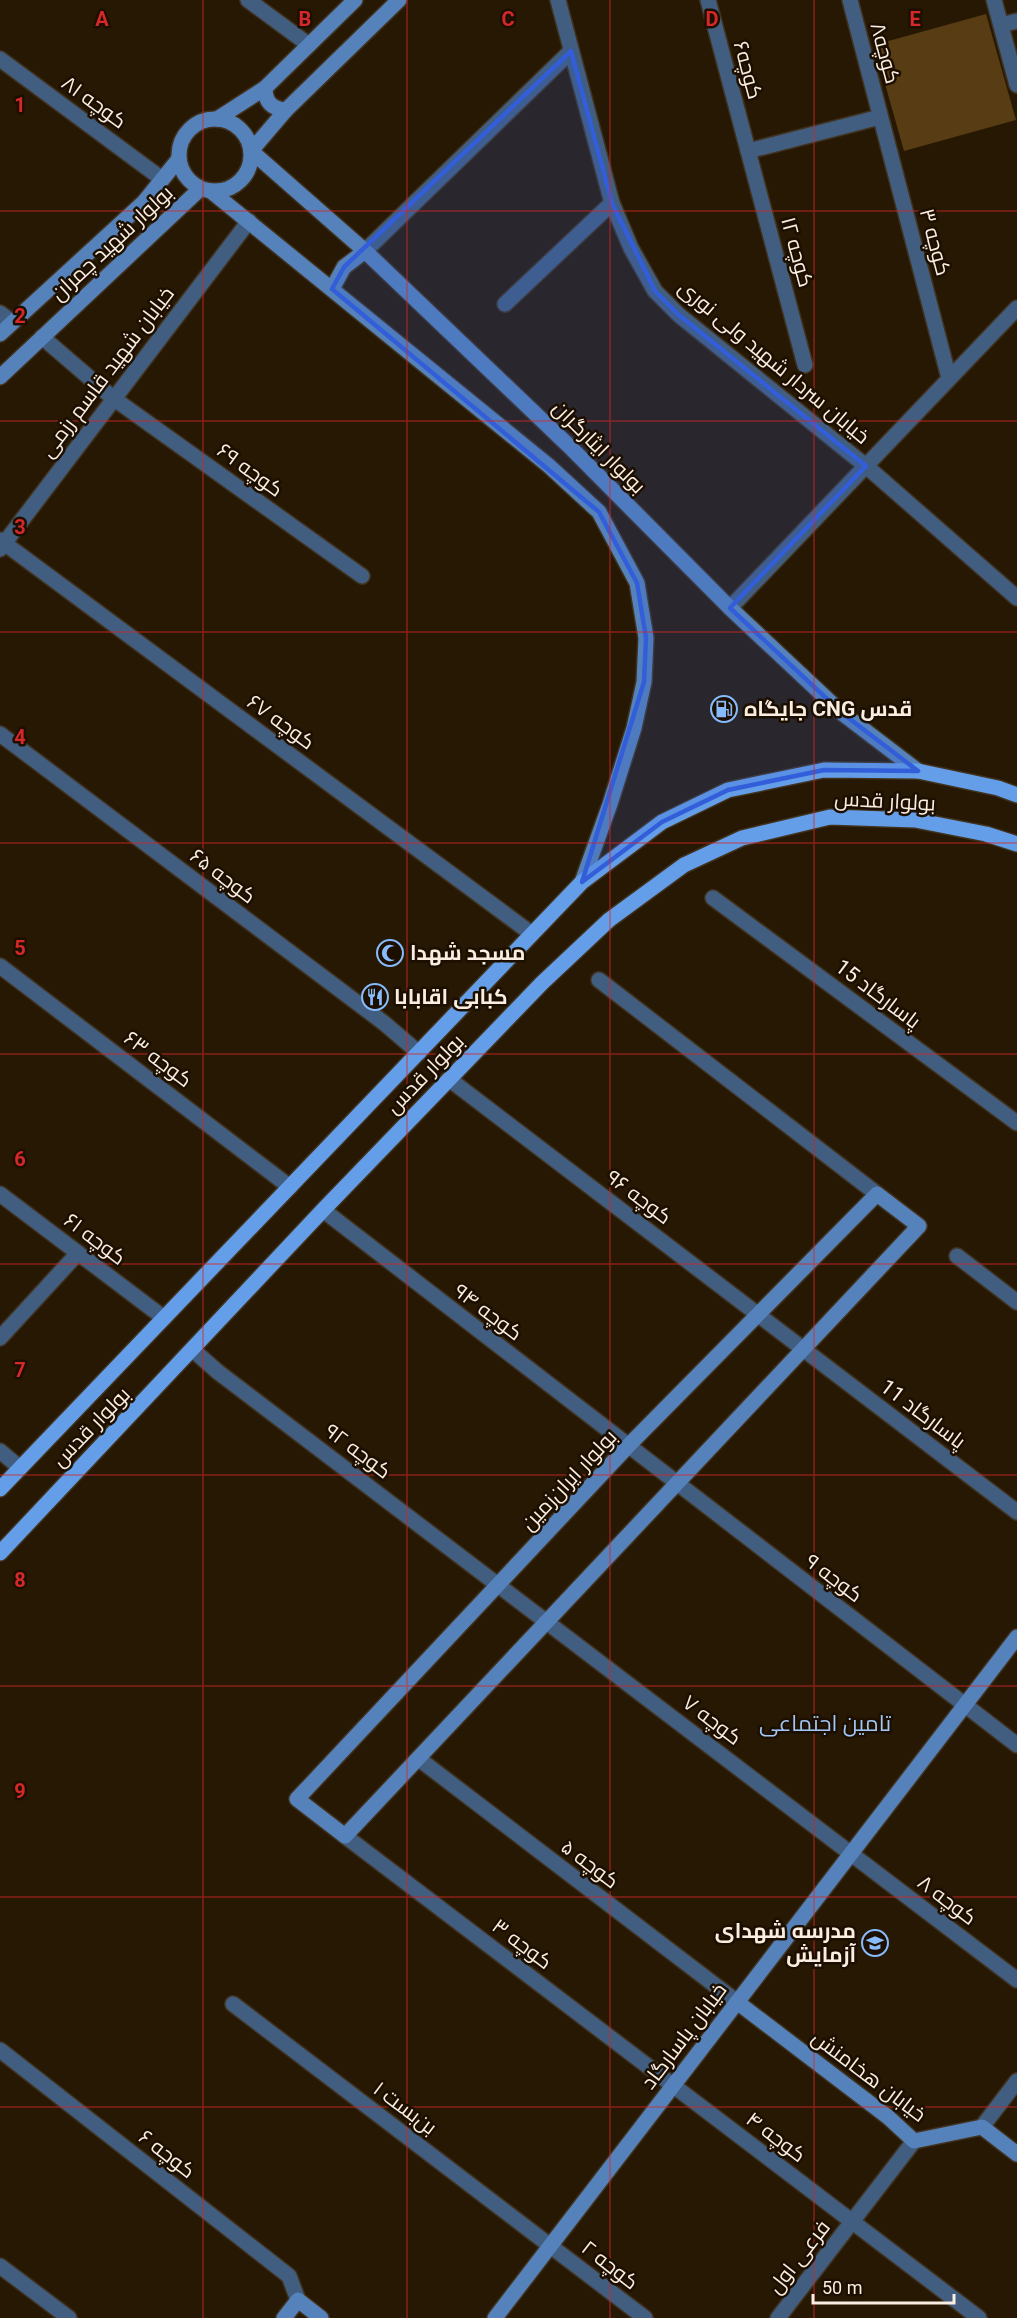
<svg xmlns="http://www.w3.org/2000/svg" width="1017" height="2318" font-family="Roboto,Cairo,sans-serif">
	<style>
		.green { fill: #573c14 }
		.lines { fill: none; stroke-linecap: round; stroke-linejoin: round }
		.street-casing { stroke: #40321e; stroke-width: 18 }
		.secondary-casing { stroke: #40321e; stroke-width: 18 }
		.primary-casing { stroke: #40321e; stroke-width: 18 }
		.street { stroke: #415d80; stroke-width: 15 }
		.secondary { stroke: #5582bb; stroke-width: 15 }
		.primary { stroke: #649ee8; stroke-width: 15 }
		.marked { fill: #335ed9; fill-opacity: 0.2; stroke: #335ed9; stroke-width: 4.5; stroke-linejoin: round }
		.grid { fill: none; stroke: #d62828; stroke-width: 1.5; stroke-opacity: 0.55 }
		.labels { text-anchor: middle; dominant-baseline: central; stroke-width: 5; stroke-linejoin: round; paint-order: stroke }
		.street-label { font-size: 21px; fill: #f9eee1; stroke: #1d0f00 }
		.poi-label { font-size: 21px; font-weight: bold; fill: #f9eee1; stroke: #1d0f00; text-anchor: start }
		.neighbourhood-label { font-size: 22px; fill: #a2c8f8; stroke: #1d0f00 }
		.grid-label { font-size: 20px; text-anchor: middle; font-weight: bold; fill: #d62828; stroke: #1d0f00; stroke-width: 5; stroke-linejoin: round; paint-order: stroke }
	</style>
	<rect width="100%" height="100%" fill="#271803"/>
	<!-- green -->
	<path class="green" d="M986,14L1016,120L904,151L874,45Z"/>
	<g class="lines">
		<defs>
			<g id="street">
				<path d="M248,0L309,45"/>
				<path d="M558,0L612,203L631,248L655,291L679,315L866,466L1017,598"/>
				<path d="M708,0L805,365"/>
				<path d="M850,0L949,378"/>
				<path d="M994,0L1017,85"/>
				<path d="M1001,25L1017,21"/>
				<path d="M0,59L162,179"/>
				<path d="M748,151L880,117"/>
				<path d="M365,251L571,51"/>
				<path d="M505,304L612,203"/>
				<path d="M0,313L12,322"/>
				<path d="M42,337L113,398L362,576"/>
				<path d="M0,540L532,934"/>
				<path d="M0,549L249,221"/>
				<path d="M730,608L1017,308"/>
				<path d="M0,734L384,1023L419,1053"/>
				<path d="M713,898L1017,1123"/>
				<path d="M0,966L290,1187"/>
				<path d="M599,980L877,1194"/>
				<path d="M449,1079L1017,1512"/>
				<path d="M0,1194L164,1318"/>
				<path d="M323,1210L1017,1745"/>
				<path d="M957,1256L1017,1302"/>
				<path d="M0,1338L78,1253"/>
				<path d="M193,1350L218,1372L1017,1980"/>
				<path d="M0,1451L20,1468"/>
				<path d="M419,1759L737,2002"/>
				<path d="M345,1836L979,2318"/>
				<path d="M233,2004L645,2318"/>
				<path d="M0,2050L289,2276L298,2300"/>
				<path d="M982,2127L1017,2081"/>
				<path d="M0,2266L69,2318"/>
				<path d="M778,2318L914,2141"/>
			</g>
			<g id="secondary">
				<path d="M399,0L286,110L251,151L365,251L569,446L730,608L842,713L918,771"/>
				<path d="M265,88C265,102 272,109 286,110"/>
				<circle cx="215" cy="155" r="36"/>
				<path d="M217,119L265,88L355,0"/>
				<path d="M212,192L549,466L599,512L637,583L646,638L644,682L634,728L610,804L582,882"/>
				<path d="M332,289L344,267L365,251"/>
				<path d="M0,334L144,202L178,160"/>
				<path d="M0,377L200,189"/>
				<path d="M877,1194L919,1226L345,1836L297,1799L628,1446Z"/>
				<path d="M737,2002L888,2117L914,2141L982,2127L1017,2154"/>
				<path d="M284,2318L298,2300L321,2318"/>
				<path d="M495,2318L1017,1637"/>
			</g>
			<g id="primary">
				<path d="M0,1489L582,882L662,822L728,790L824,770L918,771L998,788L1017,795"/>
				<path d="M0,1553L323,1210L542,983L609,920L684,865L742,838L830,817L915,820L986,834L1017,844"/>
			</g>
		</defs>
		<!-- street casing -->
		<use href="#street" class="street-casing"/>
		<!-- secondary casing -->
		<use href="#secondary" class="secondary-casing"/>
		<!-- primary casing -->
		<use href="#primary" class="primary-casing"/>
		<!-- street -->
		<use href="#street" class="street"/>
		<!-- secondary -->
		<use href="#secondary" class="secondary"/>
		<!-- primary -->
		<use href="#primary" class="primary"/>
	</g>
	<!-- marked area -->
	<path class="marked" d="M571,51L612,203L655,291L679,315L866,466L730,608L842,713L918,771L824,770L728,790L662,822L582,882L644,682L646,638L637,583L599,512L332,289L344,267Z"/>
	<!-- grid -->
	<path class="grid" d="M203,0V2318M407,0V2318M610,0V2318M814,0V2318M0,211H1017M0,421H1017M0,632H1017M0,843H1017M0,1054H1017M0,1264H1017M0,1475H1017M0,1686H1017M0,1897H1017M0,2107H1017"/>
	<!-- icons -->
	<defs>
		<symbol id="fuel-ring" viewBox="-11 -11 22 22"><circle r="9.5" fill="#1d0f00" stroke="#87bbfc" stroke-width="1.5"/><path d="M-5.5-6h7V0h2V4h1.3V-2.5L3-4.5l.8-.8L6-3V5H2.5V1h-1V6h-7ZM-4.2-4.7v3.2H.2V-4.7Z" fill="#87bbfc"/></symbol>
		<symbol id="mosque-ring" viewBox="-11 -11 22 22"><circle r="9.5" fill="#1d0f00" stroke="#87bbfc" stroke-width="1.5"/><path d="M3.5-4.9A6 6 0 1 0 3.5 4.9A5 5 0 1 1 3.5-4.9Z" fill="#87bbfc"/></symbol>
		<symbol id="restaurant-ring" viewBox="-11 -11 22 22"><circle r="9.5" fill="#1d0f00" stroke="#87bbfc" stroke-width="1.5"/><path d="M-5-6h1v4h1v-4h1v4h1v-4h1v5L-1.5 .5V6h-2V.5L-5-1ZM5-6V6H3V1.5H1.5Q1.5-4 5-6Z" fill="#87bbfc"/></symbol>
		<symbol id="school-ring" viewBox="-11 -11 22 22"><circle r="9.5" fill="#1d0f00" stroke="#87bbfc" stroke-width="1.5"/><path d="M0-5L7-2L0 1L-7-2ZM-4 1L0 2.5L4 1V4Q0 6-4 4Z" fill="#87bbfc"/></symbol>
	</defs>
	<g fill-rule="evenodd">
		<use href="#fuel-ring" x="709" y="694" width="30" height="30"/>
		<use href="#mosque-ring" x="375" y="938" width="30" height="30"/>
		<use href="#restaurant-ring" x="360" y="982" width="30" height="30"/>
		<use href="#school-ring" x="860" y="1928" width="30" height="30"/>
	</g>
	<g class="labels">
		<!-- street labels -->
		<g class="street-label">
			<text transform="translate(885 53) rotate(75)">کوچه۸</text>
			<text transform="translate(748 70) rotate(75)">کوچه۶</text>
			<text transform="translate(94 102) rotate(36)">کوچه ۸۱</text>
			<text transform="translate(935 242) rotate(75)">کوچه ۳</text>
			<text transform="translate(112 243) rotate(-43)">بولوار شهید چمران</text>
			<text transform="translate(797 252) rotate(75)">کوچه ۱۲</text>
			<text transform="translate(774 362) rotate(40)">خیابان سردار شهید ولی نوری</text>
			<text transform="translate(107 372) rotate(-53)">خیابان شهید قاسم رزمی</text>
			<text transform="translate(599 447) rotate(45)">بولوار ایثارگران</text>
			<text transform="translate(250 470) rotate(36)">کوچه ۶۹</text>
			<text transform="translate(281 722) rotate(36)">کوچه ۶۷</text>
			<text transform="translate(885 801) rotate(3)">بولوار قدس</text>
			<text transform="translate(223 876) rotate(37)">کوچه ۶۵</text>
			<text transform="translate(878 994) rotate(37)">پاسارگاد 15</text>
			<text transform="translate(158 1059) rotate(37)">کوچه ۶۳</text>
			<text transform="translate(425 1074) rotate(-46)">بولوار قدس</text>
			<text transform="translate(639 1197) rotate(37)">کوچه ۹۶</text>
			<text transform="translate(95 1239) rotate(37)">کوچه ۶۱</text>
			<text transform="translate(488 1312) rotate(37)">کوچه ۹۴</text>
			<text transform="translate(923 1414) rotate(37)">پاسارگاد 11</text>
			<text transform="translate(91 1427) rotate(-46)">بولوار قدس</text>
			<text transform="translate(358 1451) rotate(37)">کوچه ۹۲</text>
			<text transform="translate(569 1480) rotate(-47)">بولوار ایران‌زمین</text>
			<text transform="translate(834 1578) rotate(37)">کوچه ۹</text>
			<text transform="translate(712 1720) rotate(37)">کوچه ۷</text>
			<text transform="translate(590 1864) rotate(37)">کوچه ۵</text>
			<text transform="translate(947 1900) rotate(37)">کوچه ۸</text>
			<text transform="translate(522 1944) rotate(37)">کوچه ۳</text>
			<text transform="translate(684 2036) rotate(-53)">خیابان پاسارگاد</text>
			<text transform="translate(869 2076) rotate(37)">خیابان هخامنش</text>
			<text transform="translate(405 2108) rotate(37)">بن‌بست ۱</text>
			<text transform="translate(776 2137) rotate(37)">کوچه ۴</text>
			<text transform="translate(167 2154) rotate(38)">کوچه ۶</text>
			<text transform="translate(799 2257) rotate(-52)">فرعی اول</text>
			<text transform="translate(610 2265) rotate(38)">کوچه ۲</text>
		</g>
		<!-- poi labels -->
		<g class="poi-label">
			<text x="744" y="709">جایگاه CNG قدس</text>
			<text x="410" y="953">مسجد شهدا</text>
			<text x="394" y="997">کبابی اقابابا</text>
			<text x="856" y="1931" text-anchor="end">مدرسه شهدای<tspan x="856" dy="24">آزمایش</tspan></text>
		</g>
		<!-- neighbourhood labels -->
		<g class="neighbourhood-label">
			<text x="825" y="1723">تامین اجتماعی</text>
		</g>
	</g>
	<g class="grid-label">
		<text x="102" y="26">A</text>
		<text x="305" y="26">B</text>
		<text x="508" y="26">C</text>
		<text x="712" y="26">D</text>
		<text x="915" y="26">E</text>
		<text x="20" y="112">1</text>
		<text x="20" y="323">2</text>
		<text x="20" y="534">3</text>
		<text x="20" y="744">4</text>
		<text x="20" y="955">5</text>
		<text x="20" y="1166">6</text>
		<text x="20" y="1377">7</text>
		<text x="20" y="1587">8</text>
		<text x="20" y="1798">9</text>
	</g>
	<!-- scale -->
	<path d="M813 2294v9h141v-9" fill="none" stroke="#f9eee1" stroke-width="3"/>
	<text x="822" y="2294" font-size="18" fill="#f9eee1" stroke="#1d0f00" stroke-width="4.5" paint-order="stroke">50 m</text>
</svg>
